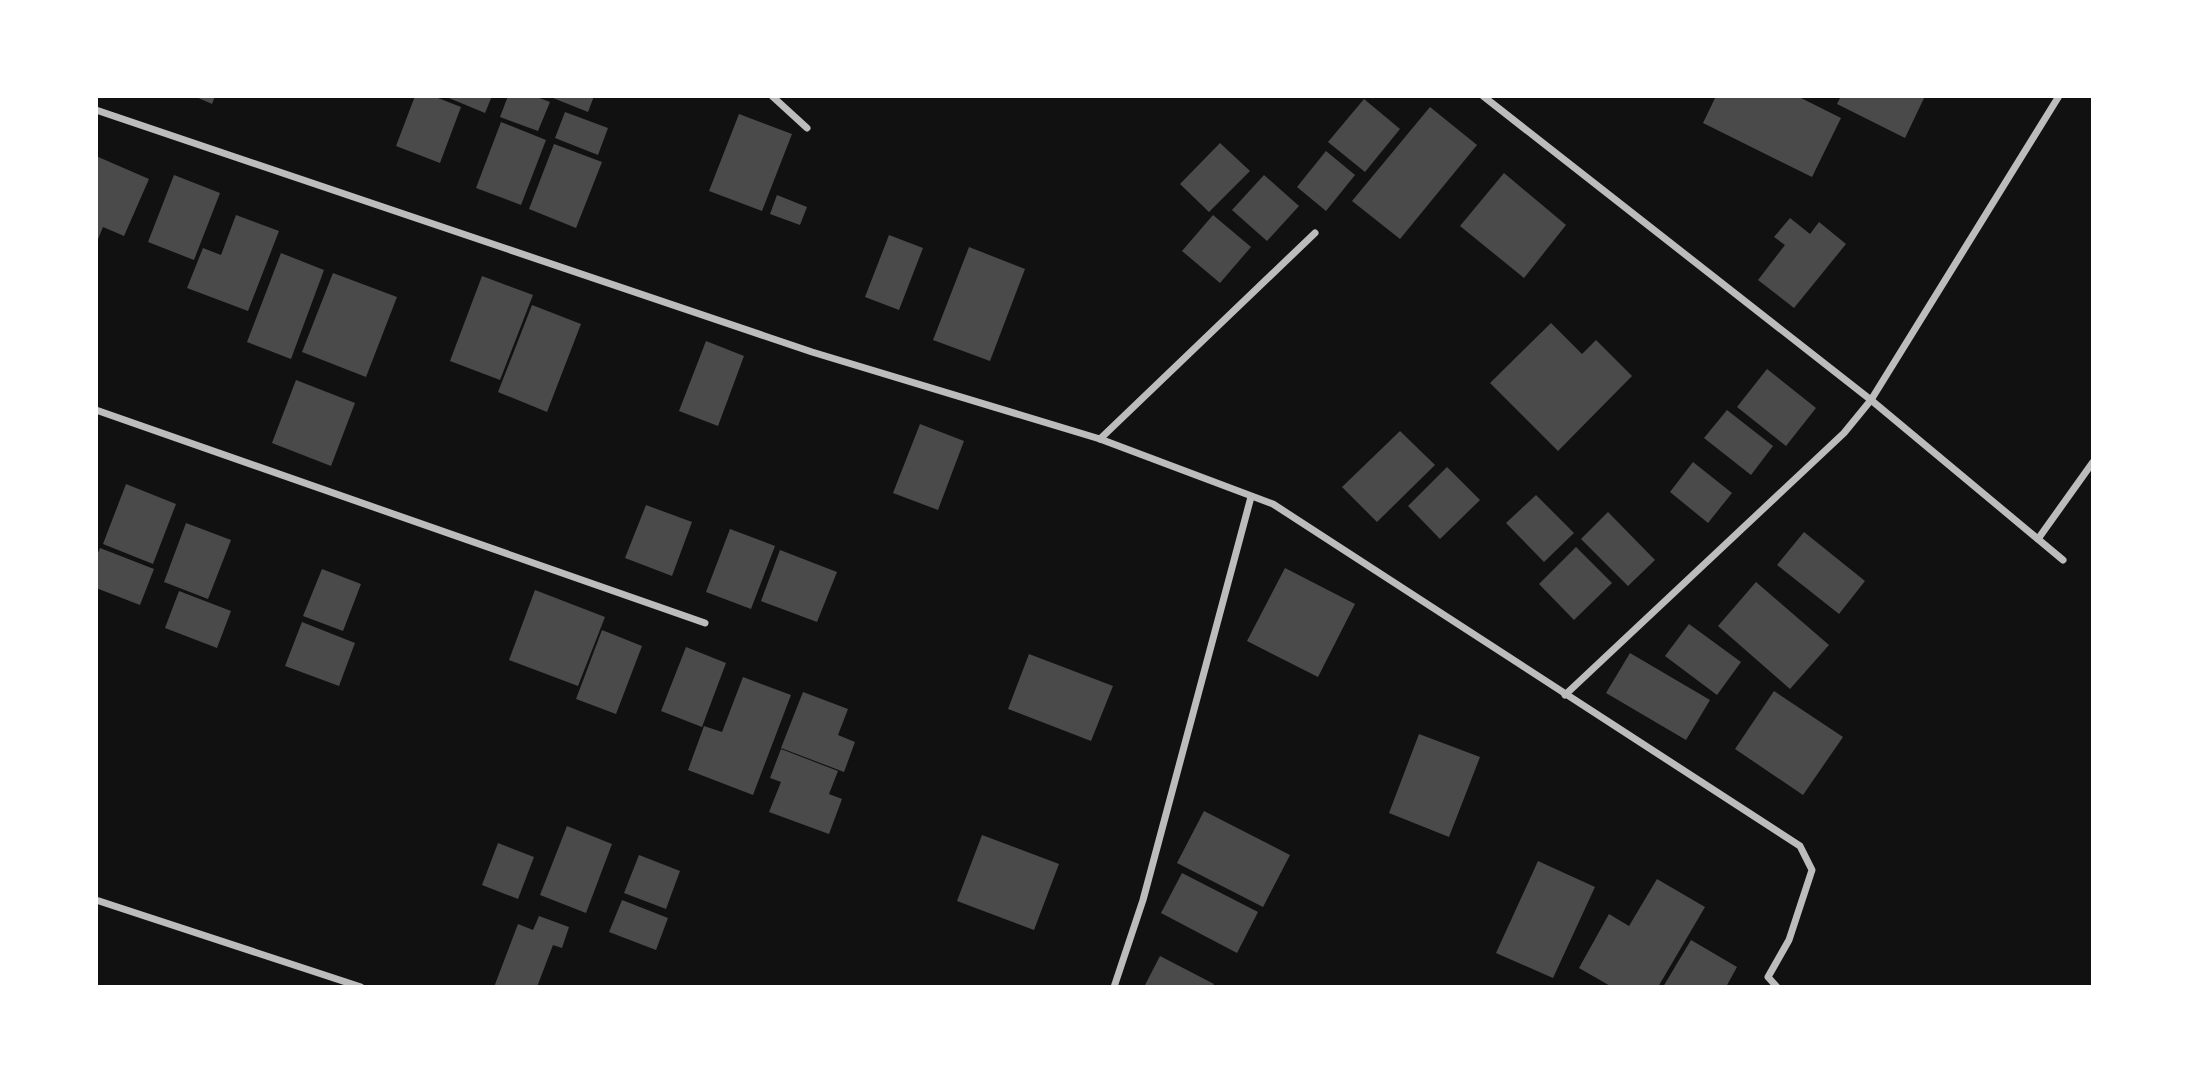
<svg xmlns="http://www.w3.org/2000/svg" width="2189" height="1083" font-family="Jost,sans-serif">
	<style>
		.building { fill: #4a4a4a }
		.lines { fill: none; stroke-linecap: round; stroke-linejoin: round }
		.minor { stroke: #bcbcbc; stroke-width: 7 }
	</style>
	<rect width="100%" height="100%" fill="#111"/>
	<!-- building -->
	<g class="building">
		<path d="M194,96H215L212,104Z"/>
		<path d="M415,96H433L461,107L440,163L396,146Z"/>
		<path d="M444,96H492L485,113Z"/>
		<path d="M508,96H534L550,102L538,131L500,117Z"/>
		<path d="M548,96H594L588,112Z"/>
		<path d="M1716,96H1797L1841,118L1812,177L1703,123Z"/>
		<path d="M1841,96H1925L1905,138L1837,104Z"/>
		<path d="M1364,99L1400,129L1365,172L1328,142Z"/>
		<path d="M1430,107L1477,145L1400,239L1352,201Z"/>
		<path d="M565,112L608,128L598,155L555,138Z"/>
		<path d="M739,114L792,134L762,211L709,191Z"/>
		<path d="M501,122L546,140L521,205L476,188Z"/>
		<path d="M1220,143L1250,171L1209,212L1180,184Z"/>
		<path d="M554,144L602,162L576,228L529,209Z"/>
		<path d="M1326,151L1355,175L1326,211L1297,187Z"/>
		<path d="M96,156L149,179L124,236L103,227L96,244Z"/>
		<path d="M1504,173L1566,225L1524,278L1460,226Z"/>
		<path d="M174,175L220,193L194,260L148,242Z"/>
		<path d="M1264,175L1299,206L1267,241L1232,210Z"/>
		<path d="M777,195L807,207L800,225L770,214Z"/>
		<path d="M236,215L279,231L248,311L187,288L203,248L221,255Z"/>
		<path d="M1213,215L1251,247L1220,283L1182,251Z"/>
		<path d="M1790,218L1810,234L1819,222L1846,244L1794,308L1758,280L1785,245L1774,237Z"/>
		<path d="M889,235L923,248L899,310L865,297Z"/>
		<path d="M969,247L1025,269L990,361L933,340Z"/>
		<path d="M281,253L324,270L291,359L247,342Z"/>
		<path d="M333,273L397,297L366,377L302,352Z"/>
		<path d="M482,276L533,295L500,380L450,361Z"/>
		<path d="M532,305L581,324L547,412L498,392Z"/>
		<path d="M1551,323L1582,354L1596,340L1632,376L1558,451L1490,383Z"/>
		<path d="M706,341L744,356L718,426L679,411Z"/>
		<path d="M1767,369L1816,408L1786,446L1737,407Z"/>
		<path d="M296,380L355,403L331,466L272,443Z"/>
		<path d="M1727,410L1773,446L1751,475L1704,438Z"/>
		<path d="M920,424L964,441L938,510L893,493Z"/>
		<path d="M1400,431L1435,465L1377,522L1342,487Z"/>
		<path d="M1693,462L1732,493L1708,523L1670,492Z"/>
		<path d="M1447,467L1480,500L1440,539L1408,506Z"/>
		<path d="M126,484L176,504L153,564L103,544Z"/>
		<path d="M1536,495L1574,533L1544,562L1506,523Z"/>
		<path d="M646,505L692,522L672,576L625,558Z"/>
		<path d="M1608,512L1655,560L1628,586L1581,539Z"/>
		<path d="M186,523L231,540L208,599L164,582Z"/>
		<path d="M730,529L775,546L751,609L706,592Z"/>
		<path d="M1804,532L1865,581L1839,614L1777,565Z"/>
		<path d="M1576,547L1612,583L1574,620L1539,584Z"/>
		<path d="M100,548L154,569L140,605L96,588V558Z"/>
		<path d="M780,550L837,572L817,622L761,601Z"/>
		<path d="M1285,568L1355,604L1318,677L1247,641Z"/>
		<path d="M322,569L361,584L343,631L303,616Z"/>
		<path d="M1756,582L1829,645L1790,689L1718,626Z"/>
		<path d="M535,590L605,617L578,686L509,660Z"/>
		<path d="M179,591L231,611L217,648L165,628Z"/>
		<path d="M302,622L355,643L339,686L285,666Z"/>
		<path d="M1689,624L1741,662L1717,695L1665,656Z"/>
		<path d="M602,630L642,646L616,714L576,699Z"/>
		<path d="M686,647L726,663L702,727L661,711Z"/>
		<path d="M1630,653L1710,700L1686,740L1606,693Z"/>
		<path d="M1029,654L1113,686L1091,741L1008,709Z"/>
		<path d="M743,677L791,695L753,795L688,770L704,726L722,732Z"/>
		<path d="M1774,691L1843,737L1803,795L1735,749Z"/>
		<path d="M803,692L848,709L838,735L855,742L844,772L781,748Z"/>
		<path d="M1419,734L1480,757L1449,837L1389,813Z"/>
		<path d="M781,749L838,771L829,794L842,799L829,834L769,812L781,782L770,778Z"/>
		<path d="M1204,811L1290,855L1263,907L1177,863Z"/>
		<path d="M567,826L612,844L586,913L540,895Z"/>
		<path d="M982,835L1059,864L1034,930L957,901Z"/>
		<path d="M498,843L534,857L518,899L482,885Z"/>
		<path d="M639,855L680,871L666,909L624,893Z"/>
		<path d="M1538,861L1595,887L1553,978L1496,953Z"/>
		<path d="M1182,873L1258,912L1237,953L1161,913Z"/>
		<path d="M1657,879L1705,907L1658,987H1612L1579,968L1609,914L1629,926Z"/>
		<path d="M622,900L668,918L656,950L609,932Z"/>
		<path d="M539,916L569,927L562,948L553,945L537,987H494L518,924L533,930Z"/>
		<path d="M1691,940L1737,967L1726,987H1663Z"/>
		<path d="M1160,956L1214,984L1212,987H1144Z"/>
	</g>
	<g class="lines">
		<!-- minor -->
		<g class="minor">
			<path d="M772,96L807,128"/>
			<path d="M1483,96L1871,400L2063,560"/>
			<path d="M96,110L812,352L1100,439L1273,504L1800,846L1812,870L1789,940L1768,977L1777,987"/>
			<path d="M96,410L705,623"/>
			<path d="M1100,439L1315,233"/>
			<path d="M2038,539L2093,462"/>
			<path d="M1565,695L1844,433L1871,400L2059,96"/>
			<path d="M96,900L361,987"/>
			<path d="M1114,987L1143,900L1251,497"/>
		</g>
	</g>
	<!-- border -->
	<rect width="2189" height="1083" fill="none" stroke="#ffffff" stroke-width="196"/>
</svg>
